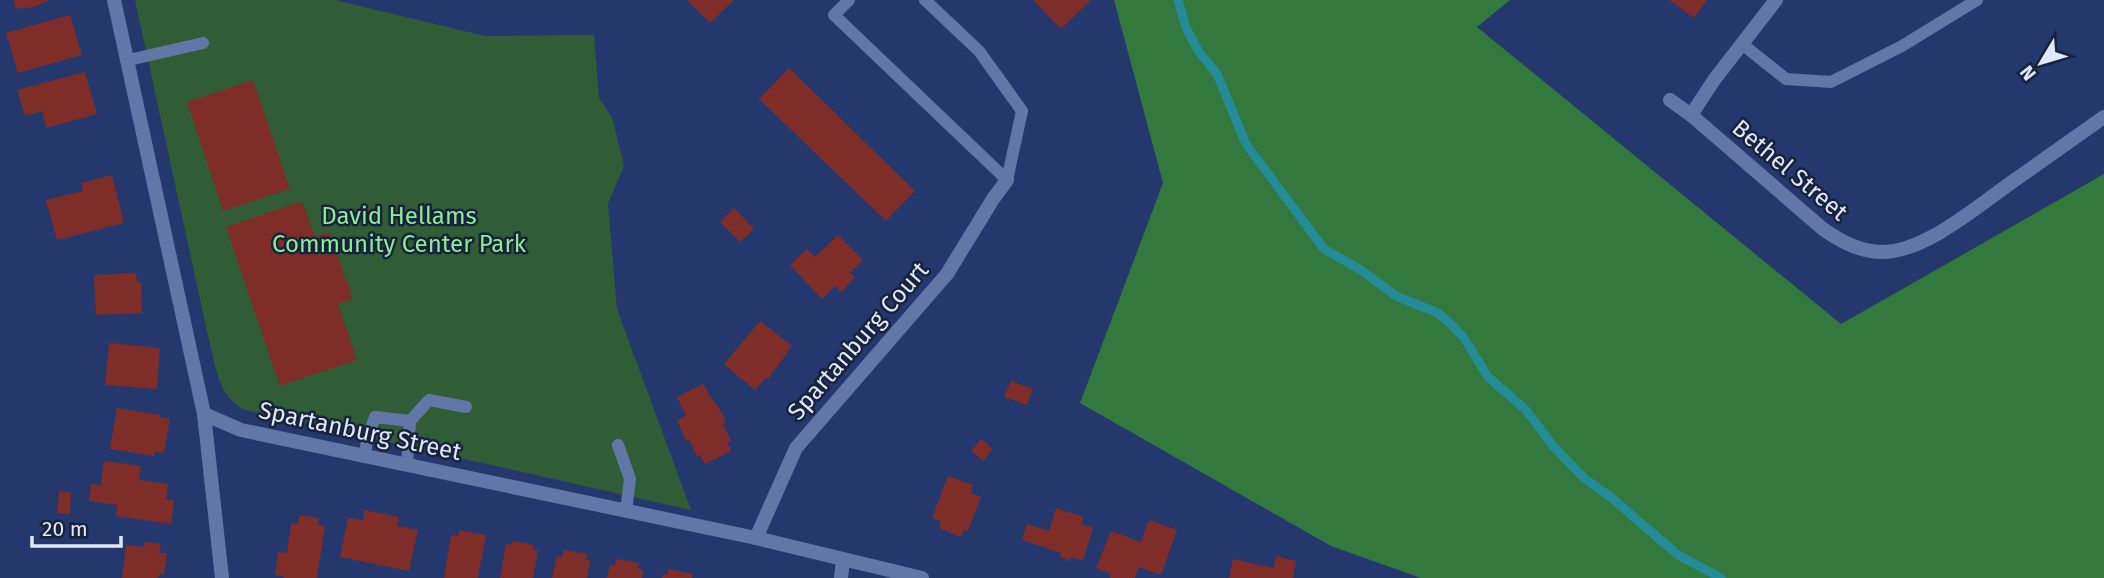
<svg xmlns="http://www.w3.org/2000/svg" width="2104" height="578" font-family="'Fira Sans',sans-serif">
	<style>
		.green { fill: #305d35 }
		.forest { fill: #33783c }
		.lines { fill: none; stroke-linecap: round; stroke-linejoin: round }
		.stream { stroke: #238c98; stroke-width: 9 }
		.building { fill: #7f2d29 }
		.service { stroke: #6277a7; stroke-width: 12 }
		.minor { stroke: #6277a7; stroke-width: 14 }
		.labels { text-anchor: middle; dominant-baseline: central; stroke-width: 5; stroke-linejoin: round; paint-order: stroke }
		.street-label { font-size: 24px; fill: #dfe8fc; stroke: #18223a }
		.park-label { font-size: 24px; fill: #8feb97; stroke: #18223a }
	</style>
	<rect width="100%" height="100%" fill="#24386e"/>
	<!-- green -->
	<path class="green" d="M135,0H335L485,36L594,35L599,98L612,117L624,166L608,204L617,309L691,510L242,409C216,392 216,364 208,336Z"/>
	<!-- forest -->
	<path class="forest" d="M1114,0H1510L1477,27L1841,324L2104,174V578H1421L1331,546L1080,403L1163,183Z"/>
	<g class="lines">
		<!-- stream -->
		<path class="stream" d="M1178,0L1186,28L1199,52L1217,74L1246,144L1324,249L1361,270L1396,296L1438,313L1453,326L1464,338L1488,377L1525,409L1554,447L1584,478L1613,499L1678,555L1721,578"/>
	</g>
	<!-- building -->
	<g class="building">
		<path d="M14,0H49V1L27,9V7L16,9Z"/>
		<path d="M687,0H734L710,23Z"/>
		<path d="M1033,0H1091L1061,29Z"/>
		<path d="M1669,0H1707L1694,18Z"/>
		<path d="M70,15L82,55L18,73L6,33Z"/>
		<path d="M789,68L915,191L886,221L759,99Z"/>
		<path d="M85,72L97,114L46,128L42,111L25,116L17,90Z"/>
		<path d="M253,80L290,189L223,211L187,102Z"/>
		<path d="M112,175L124,223L57,240L46,200L83,191L81,183Z"/>
		<path d="M302,201L315,237L329,232L353,299L338,304L357,360L280,386L226,227Z"/>
		<path d="M734,208L754,229L740,242L720,222Z"/>
		<path d="M838,235L863,260L850,273L855,277L841,292L835,286L822,299L790,265L807,249L815,257Z"/>
		<path d="M136,273L137,282H141L142,313L96,315L94,275Z"/>
		<path d="M760,321L792,346L768,379L766,378L755,390L724,364Z"/>
		<path d="M109,343L160,348L157,389L105,385Z"/>
		<path d="M1011,381L1033,389L1027,405L1004,397Z"/>
		<path d="M703,384L715,404H717L726,422L723,424L731,441L727,443L731,451L705,464L700,455L697,457L689,439L686,441L677,420L686,416L677,397Z"/>
		<path d="M117,408L161,415L160,417L170,419L164,453L155,452L154,456L110,449Z"/>
		<path d="M981,439L993,449L983,461L971,451Z"/>
		<path d="M104,461L141,466L139,480L168,484L166,499L174,500L171,524L116,516L117,505L89,501L91,484L101,485Z"/>
		<path d="M948,476L973,485L971,493L981,497L968,531L964,530L961,537L939,528L941,521L932,518Z"/>
		<path d="M59,491L71,492L70,514L57,513Z"/>
		<path d="M1056,508L1084,517L1081,524L1093,528L1083,561L1071,557L1070,561L1060,557L1061,553L1022,540L1027,524L1049,531Z"/>
		<path d="M364,510L399,517L397,526L418,530L409,571L340,557L348,518L363,520Z"/>
		<path d="M299,515L319,518L318,525L325,526L317,578H283L284,576L275,575L278,552L287,553L291,523L298,524Z"/>
		<path d="M1149,520L1177,530L1161,575L1139,567L1135,578H1110L1111,574L1096,568L1111,531L1141,542Z"/>
		<path d="M459,530L486,535L478,578H444L451,535L458,536Z"/>
		<path d="M512,541L534,545L533,550H538L533,578H500L506,544L511,545Z"/>
		<path d="M145,542L161,544L159,553H167L164,575L159,574L158,578H122L126,545L144,547Z"/>
		<path d="M564,550L587,554L586,560H590L587,578H552L557,556L562,557Z"/>
		<path d="M1276,556L1296,561L1293,578H1229L1233,559L1273,568Z"/>
		<path d="M616,559L639,563L638,569L643,570L642,578H607L610,565L615,566Z"/>
		<path d="M668,569L693,574L692,578H662L663,574L667,575Z"/>
	</g>
	<g class="lines">
		<!-- service -->
		<g class="service">
			<path d="M849,0L834,15L1007,180"/>
			<path d="M925,0L979,51L1022,111L1007,180"/>
			<path d="M1742,44L1786,79L1831,82L1902,46L1977,0"/>
			<path d="M129,60L203,43"/>
			<path d="M618,445L630,479L626,511"/>
			<path d="M365,456L367,439L375,417L410,421"/>
			<path d="M407,464L410,421L429,400L466,407"/>
		</g>
		<!-- minor -->
		<g class="minor">
			<path d="M114,0L204,414L241,430L756,538L922,578"/>
			<path d="M1670,100L1691,115L1823,229C1841,242 1860,252 1882,252C1925,252 1978,206 2012,182C2043,160 2073,139 2104,117"/>
			<path d="M1691,115L1714,80L1776,0"/>
			<path d="M204,414L222,578"/>
			<path d="M756,538L796,448L947,274L993,199L1007,180"/>
			<path d="M841,578L843,560"/>
		</g>
	</g>
	<g class="labels">
		<!-- street labels -->
		<g class="street-label">
			<text transform="translate(1790 170) rotate(40)">Bethel Street</text>
			<text transform="translate(858 341) rotate(-49)">Spartanburg Court</text>
			<text transform="translate(360 431) rotate(12)">Spartanburg Street</text>
		</g>
		<!-- park labels -->
		<g class="park-label">
			<text x="399" y="216">David Hellams<tspan x="399" dy="28">Community Center Park</tspan></text>
		</g>
	</g>
	<!-- north arrow -->
	<g transform="translate(2041 63) rotate(232)" stroke="#18223a" stroke-width="5" paint-order="stroke">
	<path d="M0-5L12 26L0 18L-12 26Z" fill="#dfe8fc"/>
	<text y="-10" font-size="19" font-weight="bold" text-anchor="middle" fill="#dfe8fc">N</text>
	</g>
	<!-- scale -->
	<path d="M32 536v10h89v-10" fill="none" stroke="#dfe8fc" stroke-width="3.5"/>
	<text x="42" y="536" font-size="21" fill="#dfe8fc" stroke="#18223a" stroke-width="5" paint-order="stroke">20 m</text>
</svg>
